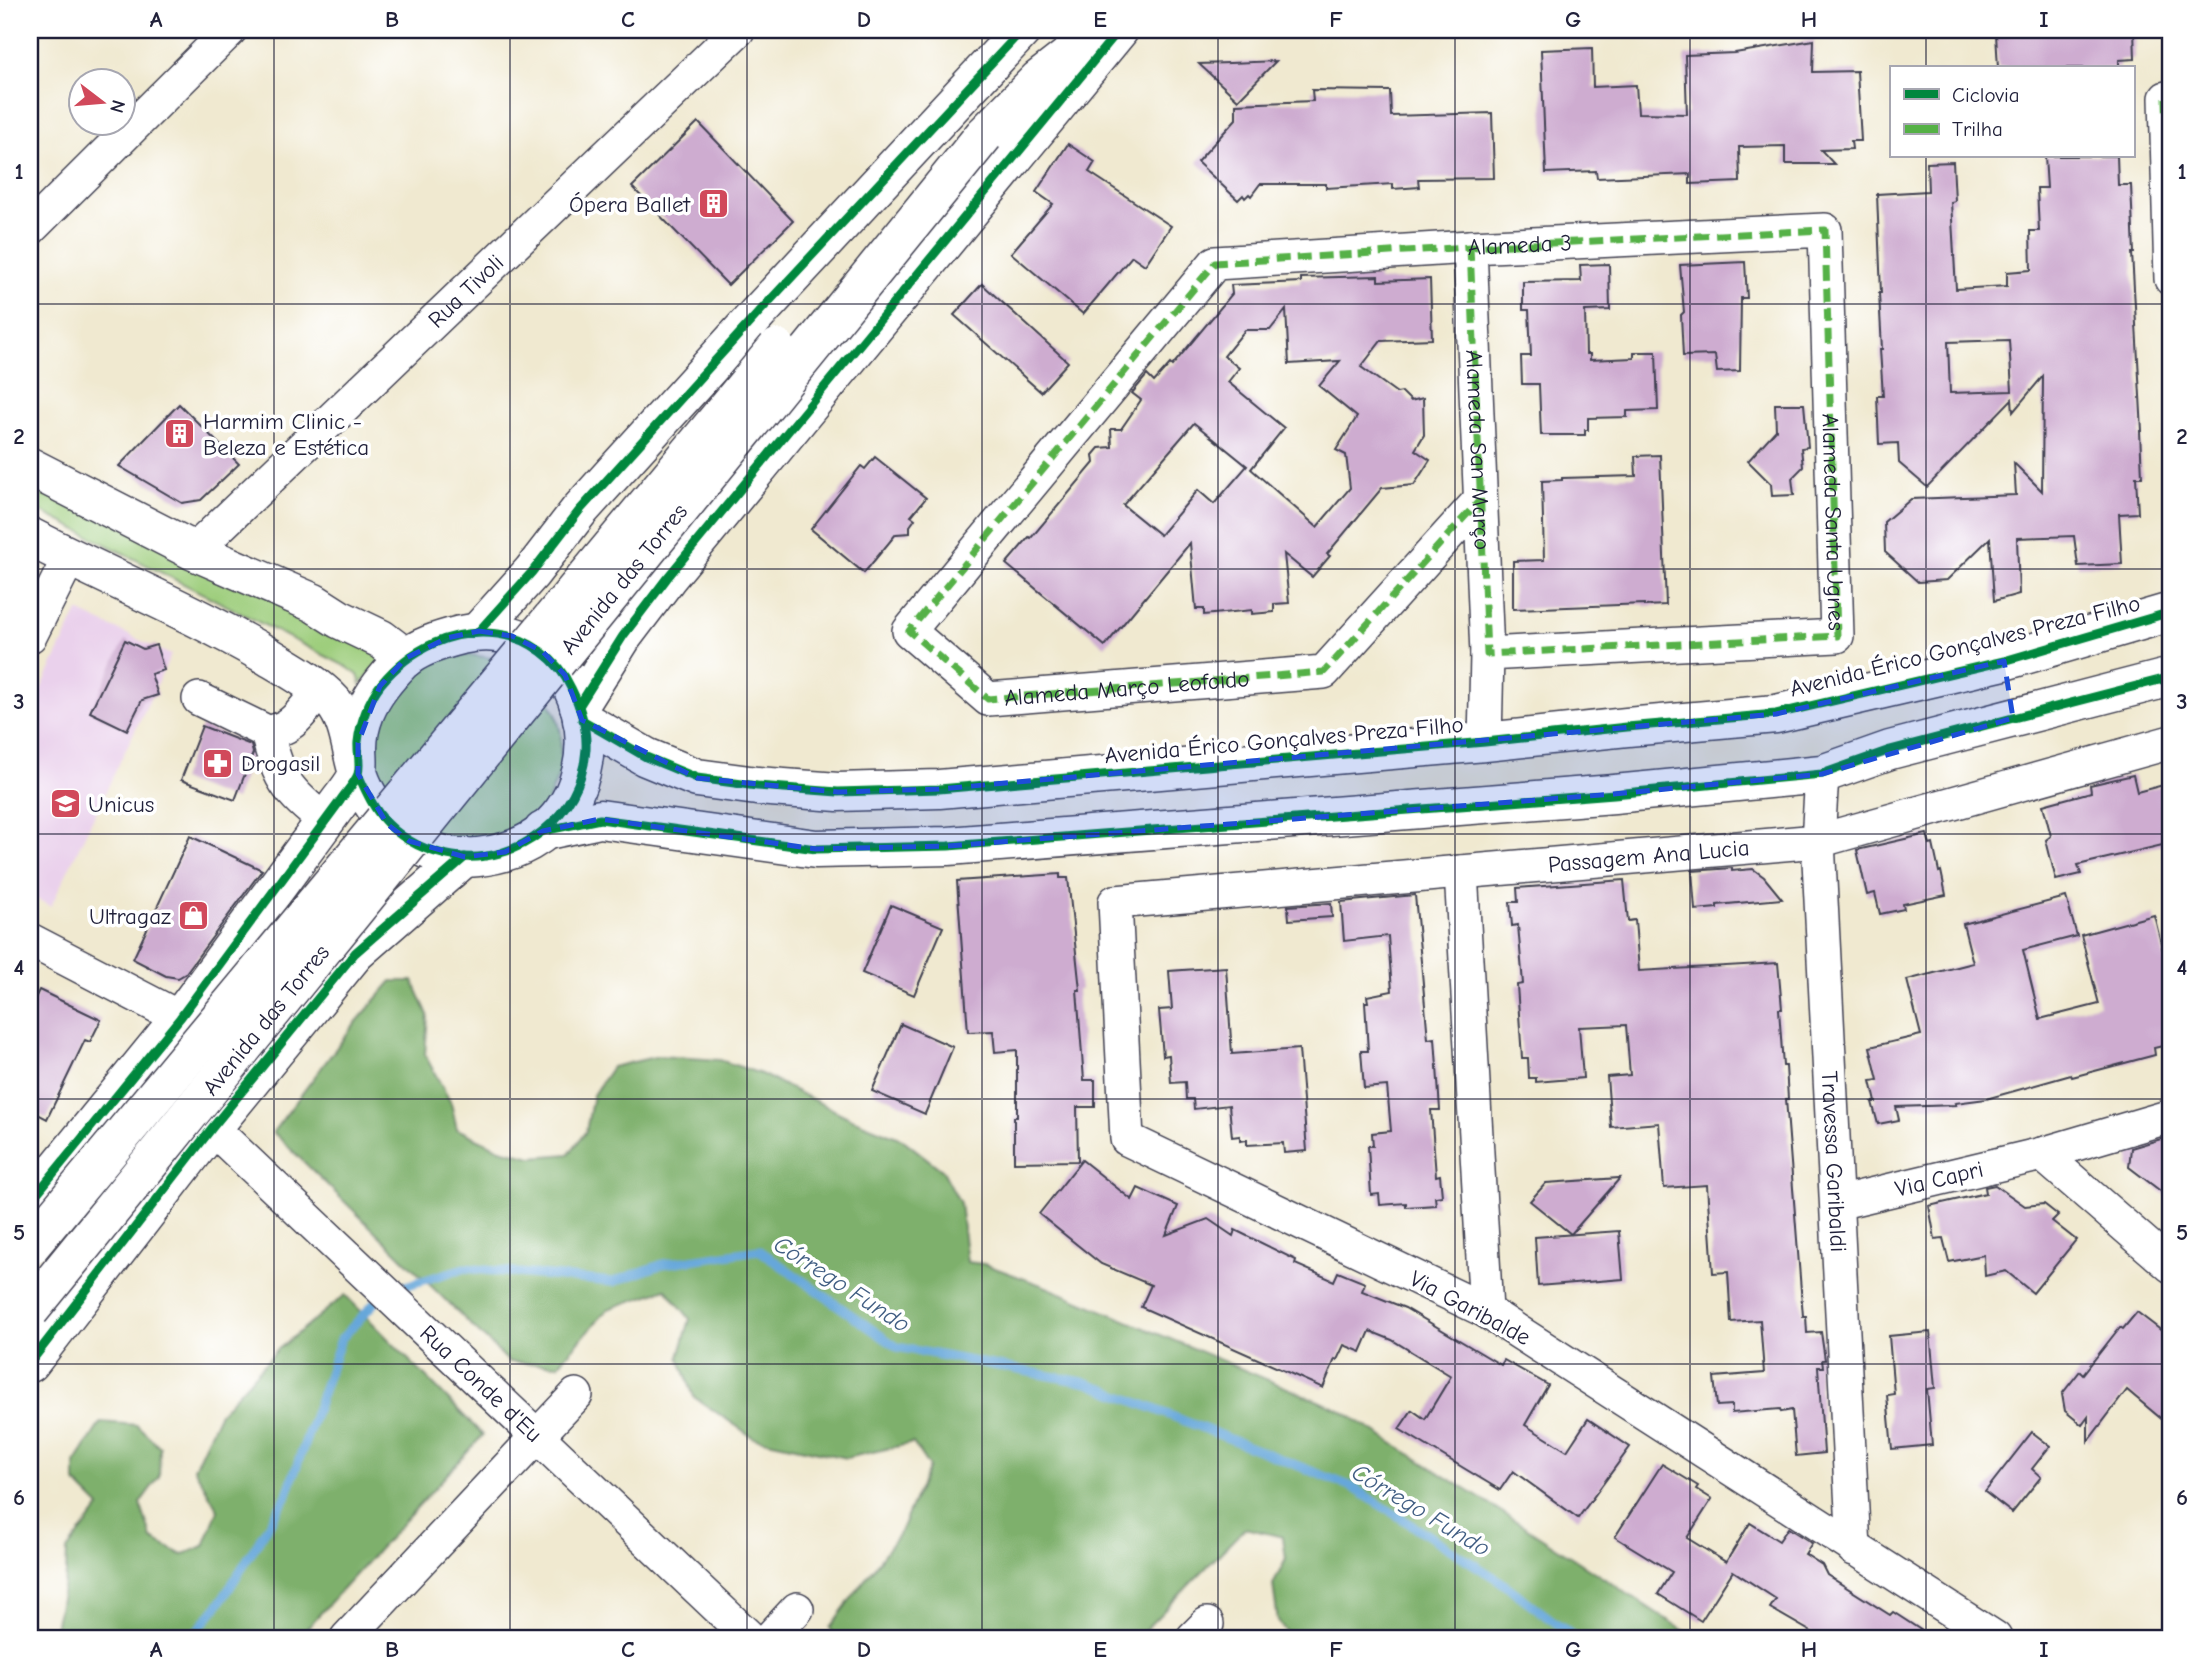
<svg xmlns="http://www.w3.org/2000/svg" width="2201" height="1668" font-family="'Comic Neue',sans-serif">
	<style>
		.built { fill: #ead1ec }
		.green { fill: #9dcd7c; stroke: #60785c; stroke-width: 2 }
		.forest { fill: #7eb06c; stroke: #506954; stroke-width: 2 }
		.lines { fill: none; stroke-linecap: round; stroke-linejoin: round }
		.stream { stroke: #66a7da; stroke-width: 9 }
		.building { fill: #ceacd0; fill-rule: evenodd }
		.minor-casing { stroke: #414051; stroke-width: 36 }
		.major-casing { stroke: #414051; stroke-width: 41 }
		.minor { stroke: #fff; stroke-width: 33 }
		.major { stroke: #fff; stroke-width: 38 }
		.major-bridge-casing { stroke: #414051; stroke-width: 41; stroke-linecap: butt }
		.major-bridge { stroke: #fff; stroke-width: 38 }
		.quiet { stroke: #55b146; stroke-width: 7; stroke-dasharray: 14 7; stroke-linecap: butt }
		.cycleway-casing { stroke: #fff; stroke-width: 13 }
		.cycleway { stroke: #00873e; stroke-width: 9 }
		.marked { fill: #1d4ed8; fill-opacity: 0.2; stroke: #1d4ed8; stroke-width: 5; stroke-dasharray: 14 9; stroke-linejoin: round }
		.grid { fill: none; stroke: #22223b; stroke-width: 2; stroke-opacity: 0.55 }
		.labels { text-anchor: middle; dominant-baseline: central; stroke-width: 7; stroke-linejoin: round; paint-order: stroke }
		.poi-label { font-size: 23px; fill: #22223b; stroke: #fff; text-anchor: start }
		.street-label { font-size: 23px; fill: #22223b; stroke: #fff }
		.water-label { font-size: 24px; font-style: italic; fill: #415e83; stroke: #fff }
		.neatline { fill: none; stroke: #22223b; stroke-width: 2.5 }
		.grid-label { font-size: 23px; text-anchor: middle; font-weight: bold; fill: #22223b }
	</style>
	<rect width="100%" height="100%" fill="#fff"/>
	<filter id="ink" filterUnits="userSpaceOnUse"><feTurbulence type="fractalNoise" baseFrequency=".0143" numOctaves="2"/><feDisplacementMap in="SourceGraphic" scale="14" xChannelSelector="R" yChannelSelector="G"/><feConvolveMatrix kernelMatrix="1 2 1 2 8 2 1 2 1" color-interpolation-filters="sRGB"/></filter>
	<filter id="wash" filterUnits="userSpaceOnUse"><feTurbulence type="fractalNoise" baseFrequency=".00686" numOctaves="4" result="noise"/><feDisplacementMap in="SourceGraphic" scale="28" xChannelSelector="R" yChannelSelector="G"/><feGaussianBlur stdDeviation="1.57" result="paint"/><feColorMatrix in="noise" values="0 0 0 0 0 0 0 0 0 0 0 0 0 0 0 0 0 1.4 0 .05"/><feComposite in="paint" operator="in"/></filter>
	<g filter="url(#wash)">
		<rect width="100%" height="100%" fill="#f0e9d0"/>
		<!-- built -->
		<path class="built" d="M78,611L171,655L51,906L30,896V712Z"/>
		<!-- green -->
		<g class="green">
			<path d="M30,477L388,651L361,684L358,675L347,667L30,506Z"/>
			<path d="M471,655L498,659L542,690L556,714L561,734L560,771L547,804L498,842L423,835L371,771L376,726L405,679L429,664L445,658Z"/>
		</g>
		<!-- forest -->
		<g class="forest">
			<path d="M392,981H413L428,1015L425,1055L451,1103L457,1129L500,1149L532,1157L569,1154L586,1131L593,1095L612,1067L659,1056L720,1060L761,1074L852,1119L902,1139L943,1171L960,1203L967,1262L984,1264L1044,1286L1340,1410L1524,1526L1695,1638H1291L1278,1621L1273,1585L1286,1559L1283,1537L1245,1528L1137,1638H835L830,1627L900,1532L929,1467L913,1443L846,1458L754,1438L694,1397L679,1357L690,1319L666,1289L608,1309L558,1365L509,1362L273,1132L353,1026Z"/>
			<path d="M345,1295L483,1435L298,1638H53L66,1574L67,1550L100,1507L75,1482V1463L101,1422L137,1425L160,1447L159,1477L140,1503L152,1539L182,1555L204,1546L218,1510L194,1468L219,1414L276,1351Z"/>
		</g>
		<g class="lines">
			<!-- stream -->
			<g class="stream">
				<path d="M395,1289L464,1268L613,1282L663,1264L759,1250L897,1347L1088,1383L1352,1487L1500,1581L1576,1638"/>
				<path d="M191,1638L222,1600L286,1497L341,1339L380,1297"/>
			</g>
		</g>
		<g id="blocks">
			<!-- building -->
			<g class="building">
				<path d="M2106,30H2134L2135,59L2119,60V68H1998L1996,34L2106,32Z"/>
				<path d="M1814,40L1813,72L1857,71L1861,141H1851L1852,149L1821,150L1834,164H1785V146L1739,147L1740,182L1690,184V174L1597,178L1596,171L1546,173L1541,50L1592,48L1593,87L1636,85L1638,113L1687,114L1685,55L1735,53Z"/>
				<path d="M1276,61L1238,100L1199,64L1230,63Z"/>
				<path d="M1312,90L1390,91L1391,116L1492,113L1494,178L1418,179L1419,187L1393,189V184L1326,188V184H1260L1251,196L1249,194L1245,198L1243,195L1238,200L1197,162L1236,119V104L1313,101Z"/>
				<path d="M698,122L793,221L728,285L632,187Z"/>
				<path d="M1068,144L1095,162L1089,172L1171,226L1145,265L1132,256L1083,314L1011,253L1053,204L1036,192Z"/>
				<path d="M2045,156H2117L2118,185H2131L2134,253H2132L2142,431H2140L2142,477H2136L2138,513L2119,514L2122,564L2078,566L2074,536L2017,538L2019,594L1994,601L1990,538L1947,580L1918,582L1885,552L1884,522L1911,499L2016,495L2014,463L2042,491L2043,376L2013,412L2012,399L1927,487L1899,463L1898,443L1879,444L1877,396H1883L1880,349H1882L1879,293H1881L1877,194L1928,191L1927,163L1953,162L1955,201L1951,202L1956,289L2007,286V272L2031,270L2030,231H2039L2037,188H2047ZM2009,340L2012,391L1950,393L1948,342Z"/>
				<path d="M1745,262L1747,298H1741L1740,371L1717,372L1715,355L1683,356L1681,315L1684,312L1680,265Z"/>
				<path d="M1609,264L1610,310L1585,311L1586,354H1590V360L1634,358V352H1656L1658,410L1627,411V417L1588,418V430H1585V435H1541L1539,384H1522L1521,356H1531L1529,310H1523V282L1581,281L1580,265Z"/>
				<path d="M1378,276V281L1430,279L1432,339L1381,341L1361,367L1397,393L1402,392L1411,401L1423,398L1424,435L1415,450L1430,460L1414,485L1382,488L1327,554L1330,556L1312,577L1284,554L1289,603L1274,604V612L1252,614V610L1204,615V609H1196L1190,543L1105,646L1006,564L1029,537L1031,538L1094,463L1093,455L1099,448L1112,447L1111,429H1121L1141,400L1132,393L1147,375L1154,382L1170,364L1172,366L1232,294L1231,285L1301,282V278ZM1286,310L1289,364L1340,361L1319,386L1357,417L1336,450L1346,455L1350,488L1317,527L1251,469L1284,428L1228,382L1239,368L1224,356L1245,330H1270ZM1194,423L1247,466L1214,504L1198,490L1160,535L1123,505Z"/>
				<path d="M982,284L1068,362L1041,392L954,315Z"/>
				<path d="M179,404L239,464L201,500L182,503L119,466Z"/>
				<path d="M1775,404H1804L1808,447L1801,448L1803,467L1792,478L1794,495L1772,496L1771,484L1748,461L1776,430Z"/>
				<path d="M1660,455L1666,605L1644,606V604L1513,609V561L1544,560L1542,481L1562,480V478L1636,476L1635,456Z"/>
				<path d="M875,457L926,498L911,516L915,519L910,526V533L896,534L864,573L811,529L861,466L865,469Z"/>
				<path d="M125,640L143,649L156,645L164,670L151,674L158,695L142,700L127,730L90,712Z"/>
				<path d="M202,726L251,745L253,753L235,800L181,780Z"/>
				<path d="M2133,775L2137,792L2171,783V843L2078,865L2081,874L2056,880L2046,840L2051,836L2043,805L2091,792L2090,785Z"/>
				<path d="M1927,834L1930,845L1933,844L1939,872L1941,871L1946,895L1903,904L1904,909L1880,914L1875,893L1867,895L1857,850Z"/>
				<path d="M190,836L262,870L185,974L178,978L166,976L133,959Z"/>
				<path d="M1732,868V871L1753,869L1764,877L1782,899L1717,905V908L1695,910L1692,871Z"/>
				<path d="M1060,874V878H1068L1080,990H1077L1084,1080H1095V1107H1077L1078,1161L1014,1162V1117H1017V1050L995,1052L993,1031L968,1032L957,881Z"/>
				<path d="M1624,880L1628,921L1635,920L1639,971L1778,963L1782,1009H1779L1783,1066H1786L1788,1099H1786L1803,1316H1806L1807,1333L1821,1332L1825,1360H1822L1823,1367H1818L1824,1453L1796,1456L1792,1410L1781,1412L1780,1409L1732,1413V1405L1717,1406L1714,1377L1764,1373L1760,1320L1731,1322L1728,1272L1713,1273L1707,1185L1664,1188L1659,1123L1611,1127L1607,1077L1630,1075L1626,1025L1579,1027L1583,1078L1536,1082V1078H1529L1528,1058H1522L1517,985L1523,984L1518,925L1512,926L1510,902H1518L1517,888Z"/>
				<path d="M1415,895L1428,1039L1435,1038L1440,1110H1431L1436,1176L1440,1175L1442,1196L1435,1197L1436,1205L1406,1207V1203L1380,1205L1379,1194L1371,1195L1368,1146H1373L1372,1133L1391,1131L1387,1086L1364,1088L1361,1051H1368L1365,1002H1368L1367,996L1392,991L1388,936L1344,941L1341,902Z"/>
				<path d="M2066,897L2077,936L2023,950L2040,1019L2099,1004L2081,935L2154,915L2171,983V1044L2154,1048L2155,1055L2072,1077L2071,1075L1986,1099L1955,1103L1956,1105L1896,1107L1899,1120L1878,1124L1872,1102H1876L1871,1081L1878,1080L1870,1047L1921,1035L1907,980L1973,963L1963,924Z"/>
				<path d="M1331,903L1332,917L1289,920L1288,906Z"/>
				<path d="M891,905L943,927L914,995L862,973Z"/>
				<path d="M1226,967L1232,1054L1299,1049L1307,1151L1284,1153L1283,1143L1247,1145V1140L1240,1141V1136L1232,1137L1229,1105L1194,1109L1193,1099H1186L1185,1082L1171,1083L1169,1055L1163,1056L1159,1010L1172,1009L1169,971Z"/>
				<path d="M39,990L101,1020L90,1042L85,1040L47,1119L30,1110V1009Z"/>
				<path d="M901,1024L953,1047L925,1114L872,1091Z"/>
				<path d="M2171,1136V1199L2129,1167L2131,1148Z"/>
				<path d="M1082,1160L1132,1200L1138,1188L1178,1206L1166,1235L1208,1219L1233,1236L1235,1230L1296,1260L1295,1264L1334,1281L1338,1272L1365,1283L1362,1291L1405,1308L1501,1365L1504,1360L1548,1385L1525,1425L1567,1451L1588,1419L1630,1447L1578,1518L1513,1471L1500,1490L1399,1429L1412,1410L1425,1419L1451,1376L1392,1340L1370,1331L1361,1352L1344,1345L1337,1360L1335,1359L1323,1388L1141,1307L1151,1285L1101,1264L1039,1214Z"/>
				<path d="M1620,1178L1571,1234L1530,1201L1546,1183Z"/>
				<path d="M1995,1185L2025,1206L2044,1204L2058,1215L2052,1221L2076,1240L2033,1293L2006,1271L1985,1276L1984,1255L1949,1262L1943,1238L1935,1239L1929,1206L1986,1193L1985,1187Z"/>
				<path d="M1619,1231L1623,1279L1538,1286L1535,1237Z"/>
				<path d="M2137,1312L2171,1338V1427L2127,1390L2088,1441V1417L2082,1425L2065,1411L2062,1394L2080,1371L2083,1374L2120,1327L2123,1329Z"/>
				<path d="M1930,1332L1935,1388L1927,1389L1932,1445L1892,1449L1887,1395L1894,1394L1889,1336Z"/>
				<path d="M2032,1432L2050,1446L2032,1469L2041,1477L2012,1513L1985,1492Z"/>
				<path d="M1662,1464L1698,1486L1696,1489L1712,1499L1687,1538L1726,1562L1750,1523L1779,1541L1788,1528L1812,1543L1805,1554L1822,1565L1827,1575L1890,1615L1893,1612L1933,1638H1822L1770,1608L1776,1599L1733,1571L1701,1621L1658,1594L1672,1572L1615,1537Z"/>
			</g>
		</g>
	</g>
	<g filter="url(#ink)">
		<use href="#blocks" fill-opacity="0" stroke="#414051" stroke-width="2"/>
		<g class="lines">
			<defs>
				<g id="minor">
					<path d="M2166,98L2171,279"/>
					<path d="M30,229L230,30"/>
					<path d="M1470,247L1487,654L1485,742"/>
					<path id="s1" d="M1479,501L1324,672L988,699L909,631L1215,263L1470,247L1825,230L1837,636L1487,654"/>
					<path id="s2" d="M194,551L738,30"/>
					<path d="M30,636L69,558"/>
					<path d="M199,699L267,732C293,731 304,708 320,690"/>
					<path d="M267,732C278,779 287,791 325,821"/>
					<path id="s3" d="M1822,774L1818,841L1854,1549"/>
					<path d="M1461,872L1486,1311"/>
					<path d="M30,940L180,1018"/>
					<path id="s4" d="M212,1128L750,1638"/>
					<path d="M2042,1154L2171,1266"/>
					<path id="s5" d="M1837,1203L2042,1154L2171,1116"/>
					<path d="M347,1638L576,1395"/>
					<path d="M770,1638L797,1609"/>
					<path d="M1193,1638L1207,1624"/>
					<path id="s6" d="M1995,1638L1486,1311L1127,1139L1115,902L1818,841L2171,742"/>
				</g>
				<g id="major">
					<path d="M984,135L1038,80L1092,38"/>
					<path d="M30,467L194,551L314,603L339,619L381,639L406,658"/>
					<path d="M30,537C108,577 190,611 266,655C289,669 314,682 333,702C350,722 350,749 358,773C375,824 423,862 478,857C638,841 606,605 461,635C441,640 417,647 402,661C387,677 373,693 365,713C361,723 358,737 358,748C358,756 360,768 357,776C353,785 346,793 340,801L180,1018L30,1202"/>
					<path d="M479,631L532,572L579,511L761,310L1022,30"/>
					<path d="M579,706L623,636L667,578L1119,30"/>
					<path d="M582,720L646,757L697,778L757,786L838,792L939,789L1485,742L1627,727L1776,714L2004,661L2171,612"/>
					<path d="M543,831L600,819L816,849L948,846L1614,794L1822,774L1890,750L2171,677"/>
					<path d="M30,1363L212,1128L355,953L465,857"/>
				</g>
			</defs>
			<!-- minor casing -->
			<use href="#minor" class="minor-casing"/>
			<!-- major casing -->
			<use href="#major" class="major-casing"/>
			<!-- minor -->
			<use href="#minor" class="minor"/>
			<!-- major -->
			<use href="#major" class="major"/>
			<defs>
				<g id="major-bridge">
					<path d="M30,1246L777,348"/>
					<path id="s7" d="M30,1310L984,135"/>
				</g>
			</defs>
			<!-- major-bridge casing -->
			<use href="#major-bridge" class="major-bridge-casing"/>
			<!-- major-bridge -->
			<use href="#major-bridge" class="major-bridge"/>
			<!-- quiet -->
			<g class="quiet">
				<path d="M2166,98L2171,279"/>
				<path id="s8" d="M1470,247L1487,654L1837,636L1825,230L1470,247L1215,263L909,631L988,699L1324,672L1479,501"/>
			</g>
			<defs>
				<g id="cycleway">
					<path d="M479,631L532,572L579,511L761,310L1022,30"/>
					<path d="M579,706L623,636L667,578L1119,30"/>
					<path d="M582,720L646,757L697,778L757,786L838,792L939,789L1485,742L1627,727L1776,714L2004,661L2171,612"/>
					<path d="M543,831L600,819L816,849L948,846L1614,794L1822,774L1890,750L2171,677"/>
					<path d="M30,1202L180,1018L340,801C345,793 355,783 358,774C361,765 357,752 358,742C360,723 369,699 381,684C410,649 452,628 498,634C529,638 558,659 571,688C580,706 587,728 586,749C582,815 519,866 453,856C429,852 406,842 388,824C374,810 366,792 358,774"/>
					<path d="M30,1363L212,1128L355,953L465,857"/>
				</g>
			</defs>
			<!-- cycleway casing -->
			<use href="#cycleway" class="cycleway-casing"/>
			<!-- cycleway -->
			<use href="#cycleway" class="cycleway"/>
		</g>
	</g>
	<!-- marked area -->
	<path class="marked" d="M479,631L512,636L542,651L565,675L582,720L697,778L838,792L939,789L1776,714L2004,661L2013,718L1822,774L1614,794L948,846L816,849L600,819L543,831L505,852L465,857L409,841L387,824L358,774V743L380,686L406,658L447,638Z"/>
	<!-- grid -->
	<path class="grid" d="M274,30V1638M510,30V1638M747,30V1638M982,30V1638M1218,30V1638M1455,30V1638M1690,30V1638M1926,30V68M1926,156V1638M30,304H2171M30,569H2171M30,834H2171M30,1099H2171M30,1364H2171"/>
	<!-- icons -->
	<defs>
		<symbol id="building-square" viewBox="-11 -11 22 22"><rect x="-9" y="-9" width="18" height="18" rx="4" fill="#d1495b" stroke="#fff"/><path d="M-4-6H4V6H1V3H-1V6H-4ZM-2.5-4.3h1.7v1.8h-1.7ZM.8-4.3h1.7v1.8H.8ZM-2.5-1h1.7V.8h-1.7ZM.8-1h1.7V.8H.8Z" fill="#fff"/></symbol>
		<symbol id="pharmacy-square" viewBox="-11 -11 22 22"><rect x="-9" y="-9" width="18" height="18" rx="4" fill="#d1495b" stroke="#fff"/><path d="M-2-6h4v4h4v4h-4v4h-4v-4h-4v-4h4Z" fill="#fff"/></symbol>
		<symbol id="school-square" viewBox="-11 -11 22 22"><rect x="-9" y="-9" width="18" height="18" rx="4" fill="#d1495b" stroke="#fff"/><path d="M0-5L7-2L0 1L-7-2ZM-4 1L0 2.5L4 1V4Q0 6-4 4Z" fill="#fff"/></symbol>
		<symbol id="shop-square" viewBox="-11 -11 22 22"><rect x="-9" y="-9" width="18" height="18" rx="4" fill="#d1495b" stroke="#fff"/><path d="M-5-2.5h2.3a2.7 3.5 0 0 1 5.4 0H5L5.5 6h-11ZM-1.5-2.5h3a1.5 2.3 0 0 0-3 0Z" fill="#fff"/></symbol>
	</defs>
	<g fill-rule="evenodd">
		<use href="#building-square" x="696" y="186" width="35" height="35"/>
		<use href="#building-square" x="162" y="416" width="35" height="35"/>
		<use href="#pharmacy-square" x="200" y="746" width="35" height="35"/>
		<use href="#school-square" x="48" y="786" width="35" height="35"/>
		<use href="#shop-square" x="176" y="898" width="35" height="35"/>
	</g>
	<g class="labels">
		<!-- poi labels -->
		<g class="poi-label">
			<text x="690" y="204" text-anchor="end">Ópera Ballet</text>
			<text x="203" y="421">Harmim Clinic -<tspan x="203" dy="26">Beleza e Estética</tspan></text>
			<text x="241" y="763">Drogasil</text>
			<text x="88" y="804">Unicus</text>
			<text x="171" y="916" text-anchor="end">Ultragaz</text>
		</g>
		<!-- street labels -->
		<g class="street-label">
			<text stroke="none"><textPath href="#s1" startOffset="1456">Alameda 3</textPath></text>
			<text stroke="none"><textPath href="#s2" startOffset="376">Rua Tivoli</textPath></text>
			<text stroke="none"><textPath href="#s8" startOffset="203">Alameda San Março</textPath></text>
			<text stroke="none"><textPath href="#s1" startOffset="2054">Alameda Santa Ugnes</textPath></text>
			<text stroke="none"><textPath href="#s7" startOffset="942">Avenida das Torres</textPath></text>
			<text transform="translate(1965 646) rotate(-14)">Avenida Érico Gonçalves Preza Filho</text>
			<text stroke="none"><textPath href="#s8" startOffset="2497">Alameda Março Leofoido</textPath></text>
			<text transform="translate(1284 740) rotate(-5)">Avenida Érico Gonçalves Preza Filho</text>
			<text stroke="none"><textPath href="#s6" startOffset="1776">Passagem Ana Lucia</textPath></text>
			<text stroke="none"><textPath href="#s7" startOffset="374">Avenida das Torres</textPath></text>
			<text stroke="none"><textPath href="#s3" startOffset="388">Travessa Garibaldi</textPath></text>
			<text stroke="none"><textPath href="#s5" startOffset="105">Via Capri</textPath></text>
			<text transform="translate(1470 1308) rotate(28)">Via Garibalde</text>
			<text stroke="none"><textPath href="#s4" startOffset="371">Rua Conde d'Eu</textPath></text>
		</g>
		<!-- water labels -->
		<g class="water-label">
			<text transform="translate(842 1284) rotate(33)">Córrego Fundo</text>
			<text transform="translate(1421 1510) rotate(31)">Córrego Fundo</text>
		</g>
	</g>
	<!-- margin -->
	<rect width="2201" height="1668" fill="none" stroke="#fff" stroke-width="77"/>
	<!-- legend -->
	<rect x="1890" y="66" width="245" height="91" fill="#ffffff" stroke="#a7a7b1" stroke-width="2"/>
	<rect x="1904" y="89" width="35" height="10" fill="#00873e" stroke="#a7a7b1" stroke-width="2"/>
	<text x="1952" y="102" font-size="21" fill="#22223b">Ciclovia</text>
	<rect x="1904" y="124" width="35" height="10" fill="#55b146" stroke="#a7a7b1" stroke-width="2"/>
	<text x="1952" y="136" font-size="21" fill="#22223b">Trilha</text>
	<!-- north arrow -->
	<g transform="translate(102 102) rotate(106)"><circle r="33" fill="#ffffff" stroke="#a7a7b1" stroke-width="2"/>
	<path d="M0-5L12 26L0 18L-12 26Z" fill="#d1495b"/>
	<text y="-10" font-size="19" font-weight="bold" text-anchor="middle" fill="#22223b">N</text>
	</g>
	<rect x="38" y="38" width="2124" height="1592" class="neatline"/>
	<g class="grid-label">
		<text x="156" y="27">A</text>
		<text x="392" y="27">B</text>
		<text x="628" y="27">C</text>
		<text x="864" y="27">D</text>
		<text x="1100" y="27">E</text>
		<text x="1336" y="27">F</text>
		<text x="1573" y="27">G</text>
		<text x="1809" y="27">H</text>
		<text x="2044" y="27">I</text>
		<text x="19" y="179">1</text>
		<text x="2182" y="179">1</text>
		<text x="19" y="444">2</text>
		<text x="2182" y="444">2</text>
		<text x="19" y="709">3</text>
		<text x="2182" y="709">3</text>
		<text x="19" y="975">4</text>
		<text x="2182" y="975">4</text>
		<text x="19" y="1240">5</text>
		<text x="2182" y="1240">5</text>
		<text x="19" y="1505">6</text>
		<text x="2182" y="1505">6</text>
		<text x="156" y="1657">A</text>
		<text x="392" y="1657">B</text>
		<text x="628" y="1657">C</text>
		<text x="864" y="1657">D</text>
		<text x="1100" y="1657">E</text>
		<text x="1336" y="1657">F</text>
		<text x="1573" y="1657">G</text>
		<text x="1809" y="1657">H</text>
		<text x="2044" y="1657">I</text>
	</g>
</svg>
